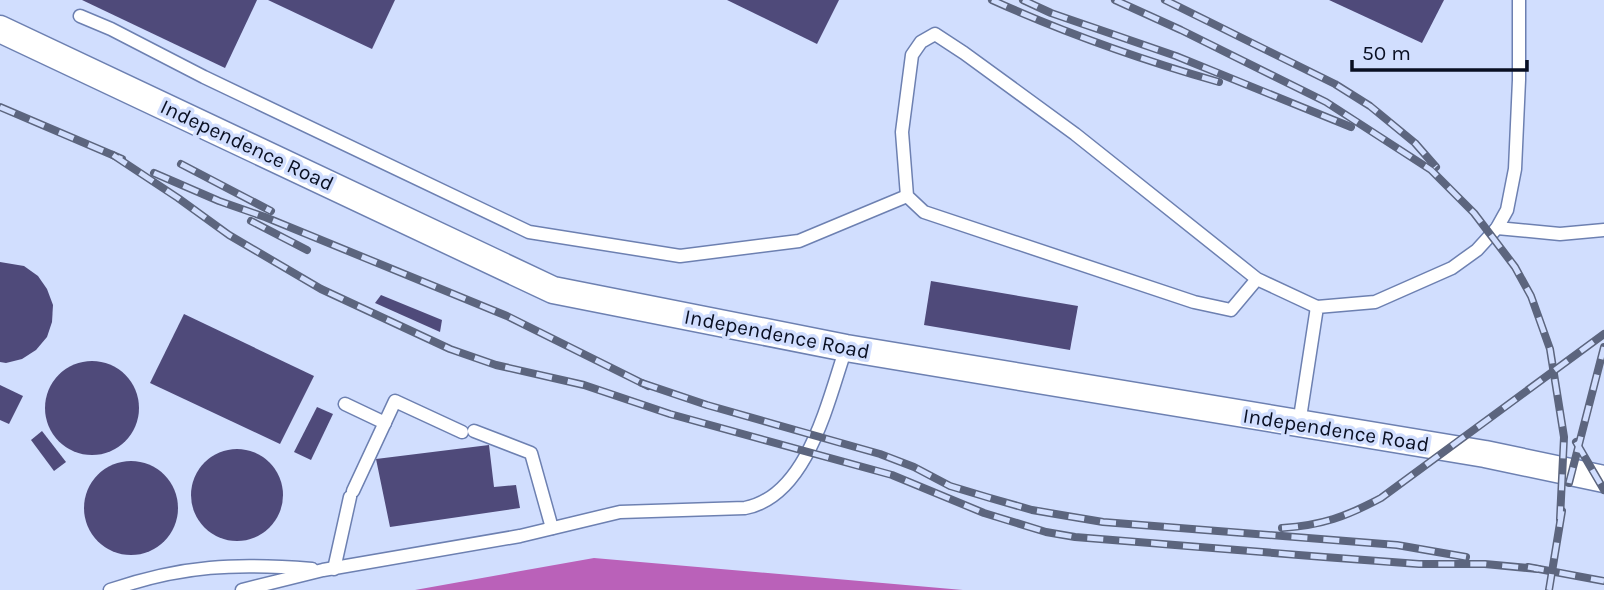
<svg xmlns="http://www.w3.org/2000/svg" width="1604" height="590" font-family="Karla,sans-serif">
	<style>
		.water { fill: #ba61b9 }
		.building { fill: #4f4a7a }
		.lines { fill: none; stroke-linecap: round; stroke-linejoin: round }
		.service-casing { stroke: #6d80b1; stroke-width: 15 }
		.minor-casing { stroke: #6d80b1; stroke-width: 29 }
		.service { stroke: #fff; stroke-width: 12 }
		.minor { stroke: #fff; stroke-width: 26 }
		.rail-casing { stroke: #5c657e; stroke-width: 8 }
		.rail { stroke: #d1defe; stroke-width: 5; stroke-dasharray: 16; stroke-linecap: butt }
		.labels { text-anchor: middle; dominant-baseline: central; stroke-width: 7; stroke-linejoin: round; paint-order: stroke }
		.street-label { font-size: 21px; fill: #090f22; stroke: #d1defe }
	</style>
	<rect width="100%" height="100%" fill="#d1defe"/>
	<!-- water -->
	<path class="water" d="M594,558L963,590H415Z"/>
	<!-- building -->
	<g class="building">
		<path d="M82,0H257L225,68Z"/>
		<path d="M268,0H395L372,49Z"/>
		<path d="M727,0H839L817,44Z"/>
		<path d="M1329,0H1444L1422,43Z"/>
		<path d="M0,262L24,266L38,276L47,289L53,305L52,322L47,337L36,350L22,359L6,363L0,362Z"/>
		<path d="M931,281L1078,306L1070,350L924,325Z"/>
		<path d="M381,295L442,320L440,332L375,303Z"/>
		<path d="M184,314L314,376L280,444L150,383Z"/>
		<circle cx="92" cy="408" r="47"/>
		<path d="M0,385L23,396L9,424L0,420Z"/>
		<path d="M317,407L333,414L311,460L294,452Z"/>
		<path d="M42,431L66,462L54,471L31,440Z"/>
		<path d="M489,445L494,487L516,485L520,508L390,527L376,459Z"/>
		<circle cx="237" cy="495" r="46"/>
		<circle cx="131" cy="508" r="47"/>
	</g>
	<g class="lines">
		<defs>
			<g id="service">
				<path d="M80,16L111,29L204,77L529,232L680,256L799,241L907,196"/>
				<path d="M1497,228L1560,234L1604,230"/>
				<path d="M1257,279L1231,310L1194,302L924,212L907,196L902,132L912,55L921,42L935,34L964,53L1075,134L1257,279L1317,307"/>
				<path d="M345,404L385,423"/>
				<path d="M1299,424L1317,307L1375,302L1452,268L1477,250L1497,228L1507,210L1515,169L1519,80V0"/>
				<path d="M474,431L531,453L552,528"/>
				<path d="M353,491L395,401L462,432"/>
				<path d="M334,569L350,497"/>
				<path d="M110,590C183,565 236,563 312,569"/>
				<path d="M242,590L323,570L520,536L620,512L745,508C808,496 828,400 846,348"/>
			</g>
			<path id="minor" d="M0,29L553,290L846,348L1485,454L1604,479"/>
		</defs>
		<!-- service casing -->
		<use href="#service" class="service-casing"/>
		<!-- minor casing -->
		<use href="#minor" class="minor-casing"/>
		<!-- service -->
		<use href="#service" class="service"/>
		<!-- minor -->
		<use href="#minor" class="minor"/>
		<defs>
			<g id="rail">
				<path d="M992,0C1065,33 1142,60 1219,82"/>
				<path d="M1023,0L1051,13L1176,56L1351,127"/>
				<path d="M1115,0L1181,30L1326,102L1431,170L1474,213L1515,267L1531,296L1550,349L1564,437L1560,519"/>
				<path d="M1165,0L1335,84L1370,106L1415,143L1436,167"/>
				<path d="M0,107L122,159"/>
				<path d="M113,155L178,198L229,235L321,289L450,349L496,365L584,385L670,414L892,475L984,513L1046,532L1075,537L1324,557L1419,564H1485L1538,569"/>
				<path d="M181,164L271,211"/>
				<path d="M154,173L219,201L265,217L507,316L648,386"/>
				<path d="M251,221L307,250"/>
				<path d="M642,383L707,405L880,454L914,467L950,486L990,498L1032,510L1103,522L1397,545L1466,557"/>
				<path d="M1576,442L1604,490"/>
				<path d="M1569,483L1604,347"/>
				<path d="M1282,528C1323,525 1345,517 1381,498L1604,334"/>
				<path d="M1528,567L1604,581"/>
				<path d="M1549,590L1562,511"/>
			</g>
		</defs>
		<!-- rail casing -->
		<use href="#rail" class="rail-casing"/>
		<!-- rail -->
		<use href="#rail" class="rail"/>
	</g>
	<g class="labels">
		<!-- street labels -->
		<g class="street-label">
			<text transform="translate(247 145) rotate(25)">Independence Road</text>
			<text transform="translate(777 334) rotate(11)">Independence Road</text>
			<text transform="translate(1336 430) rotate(9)">Independence Road</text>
		</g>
	</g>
	<!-- scale -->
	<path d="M1352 60v10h175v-10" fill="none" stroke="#090f22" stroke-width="3.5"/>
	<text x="1362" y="60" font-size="21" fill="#090f22" stroke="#d1defe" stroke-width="5" paint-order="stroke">50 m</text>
</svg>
